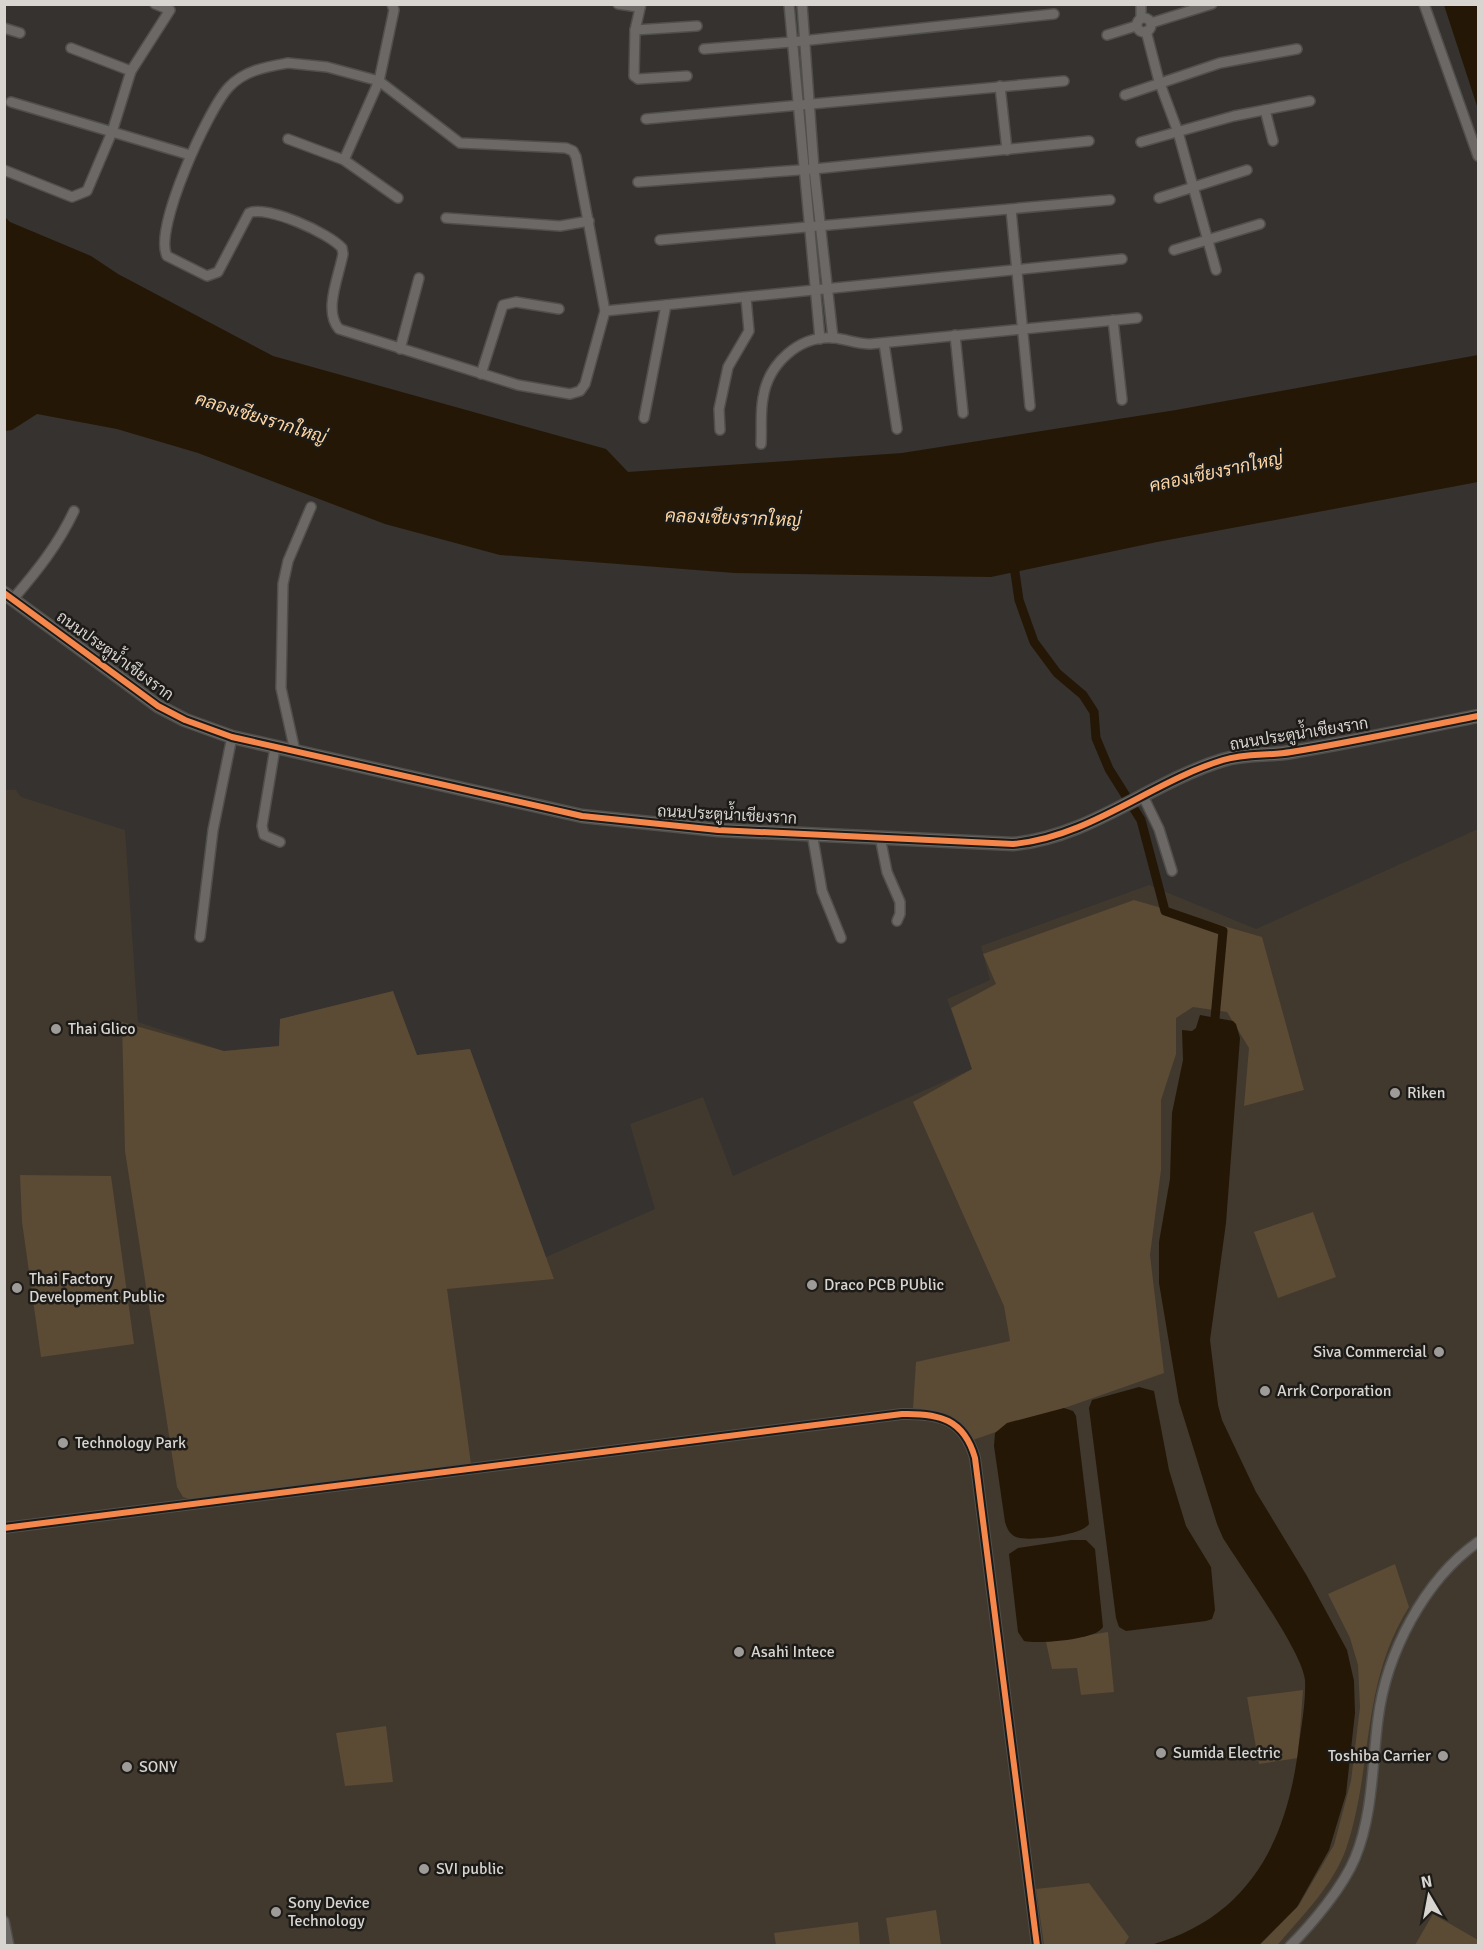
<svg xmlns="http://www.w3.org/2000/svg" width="1483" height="1950" font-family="Signika,Sarabun,sans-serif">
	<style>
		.built { fill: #41392e }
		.green { fill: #5b4a34 }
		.water { fill: #251705 }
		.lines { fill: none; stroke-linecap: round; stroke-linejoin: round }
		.canal { stroke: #251705; stroke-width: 9 }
		.minor-casing { stroke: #514f4c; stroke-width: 12 }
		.tertiary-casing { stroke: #514f4c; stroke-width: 15 }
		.minor { stroke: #6b6866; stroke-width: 9 }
		.tertiary { stroke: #6b6866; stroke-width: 12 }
		.cycleway-casing { stroke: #1d1b18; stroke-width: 10 }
		.cycleway { stroke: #f5874c; stroke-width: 6 }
		.poi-dot { fill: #9f9b98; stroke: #1d1b18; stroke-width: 2 }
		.labels { text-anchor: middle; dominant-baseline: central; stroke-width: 5; stroke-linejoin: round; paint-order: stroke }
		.street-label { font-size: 16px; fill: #d8d4d0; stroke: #1d1b18 }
		.poi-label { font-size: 16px; fill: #d8d4d0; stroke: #1d1b18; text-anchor: start }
		.water-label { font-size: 18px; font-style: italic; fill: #fdd5a2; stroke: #1d1b18 }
	</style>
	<rect width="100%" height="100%" fill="#35322f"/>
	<!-- built -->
	<path class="built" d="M4,790H16L21,797L125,830L138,1022L224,1051L279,1046L280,1019L393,991L417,1055L470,1049L546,1257L655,1209L630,1124L703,1097L733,1176L972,1069L947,999L990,980L981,946L1149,885L1256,929L1478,829V1945H5Z"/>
	<!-- green -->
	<g class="green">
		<path d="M1134,900L1262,937L1304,1090L1244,1106L1249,1048L1227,1012L1193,1007L1176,1018V1054L1161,1100V1170L1150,1255L1164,1373L973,1440C960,1412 941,1412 913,1408L916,1362L1010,1341L1004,1306L913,1102L972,1069L951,1008L996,984L983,954Z"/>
		<path d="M393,991L417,1055L470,1049L554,1279L447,1289L471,1464L195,1501L183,1497L177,1487L125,1151L122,1022L224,1051L279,1046L280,1019Z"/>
		<path d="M20,1175L111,1176L134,1344L41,1357L22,1222Z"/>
		<path d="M1313,1212L1336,1277L1278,1298L1254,1232Z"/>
		<path d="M1395,1564L1409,1607C1360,1685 1374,1766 1346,1849C1333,1885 1304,1914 1280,1942L1277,1945L1259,1946L1299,1905L1334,1845L1351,1781L1360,1707L1358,1665L1350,1638L1328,1594Z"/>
		<path d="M1108,1632L1114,1692L1081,1695L1077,1668L1052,1669L1046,1642Z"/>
		<path d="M1303,1690L1298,1758L1259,1764L1247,1697Z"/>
		<path d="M386,1726L393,1782L345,1786L336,1733Z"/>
		<path d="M1089,1883L1129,1937L1124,1945H1044L1036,1889Z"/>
		<path d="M936,1910L941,1945H890L886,1918Z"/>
		<path d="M1433,1914L1478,1940V1945H1415Z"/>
		<path d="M858,1922L860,1945H776L774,1933Z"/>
	</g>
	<!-- water -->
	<g class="water">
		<path d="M1444,5H1478V109Z"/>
		<path d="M4,216L10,222L91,256L118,274L273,356L606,449L628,472L902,453L1176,410L1478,355V482L1157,542L991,577L735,573L500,555L385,524L198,453L117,429L37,414L12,430L5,431Z"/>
		<path d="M1200,1015L1233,1021L1236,1024L1240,1038L1226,1223L1210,1340L1218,1405L1222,1420L1256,1492L1307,1576L1347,1650L1354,1681L1355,1713L1346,1794L1329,1850L1297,1907L1259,1945H1151C1250,1917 1288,1840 1299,1743C1302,1724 1306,1699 1305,1680C1302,1651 1241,1567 1223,1538L1217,1524L1179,1402L1159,1283V1242L1170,1179L1172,1113L1183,1060L1182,1030L1192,1031L1196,1028Z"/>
		<path d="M1139,1387L1154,1391L1169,1470L1186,1526L1211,1567L1215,1610L1212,1619L1206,1621L1126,1631L1119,1627L1116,1618L1089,1408L1092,1400Z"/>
		<path d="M1064,1408L1073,1411L1076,1416L1089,1524C1083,1535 1028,1542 1016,1537C1009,1534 1007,1528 1005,1522L994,1446L995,1433L1007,1423Z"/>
		<path d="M1071,1540H1086L1095,1549L1103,1627C1096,1640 1039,1644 1024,1641L1018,1632L1009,1554L1018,1548Z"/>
	</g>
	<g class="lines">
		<!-- canal -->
		<path class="canal" d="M1013,559L1019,600L1034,642L1057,673L1083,695L1094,712L1096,738L1109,769L1141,820L1165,911L1223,931L1214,1029"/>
		<defs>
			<g id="minor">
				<path d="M618,4L638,7"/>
				<path d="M641,4L635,30L634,76L638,79L687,76"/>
				<path d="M789,4L820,339"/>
				<path d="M802,4L814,169L833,338"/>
				<path d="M1141,4V18"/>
				<path d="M1424,4L1478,156"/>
				<circle cx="1144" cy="25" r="7"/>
				<path d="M1151,23L1212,4"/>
				<path d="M4,28L20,33"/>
				<path d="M635,30L697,26"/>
				<path d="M1146,31L1159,81L1178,132L1216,270"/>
				<path d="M1107,35L1136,26"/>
				<path d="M71,48L131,71"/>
				<path d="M704,49L792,42L1054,14"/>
				<path d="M288,63L327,67L379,81L460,143L566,148L573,151L576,157L605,311L585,384L580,391L570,394L518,385L339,329C323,311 339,276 343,254L342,248C329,233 267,205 249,213L218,272L207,276L167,256C153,230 208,109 229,87C245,70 266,67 288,63Z"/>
				<path d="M1000,86L1007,150"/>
				<path d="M1125,95L1220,63L1297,49"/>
				<path d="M11,102L190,155"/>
				<path d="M1265,110L1273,141"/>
				<path d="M646,119L1064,81"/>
				<path d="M288,139L344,160L398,198"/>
				<path d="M1141,142L1234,116L1310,101"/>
				<path d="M344,160L379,81L394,10L392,4"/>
				<path d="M4,170L72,197L87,191L112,132L131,71L170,10L155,4"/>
				<path d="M638,182L814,169L1089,141"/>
				<path d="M1159,198L1247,170"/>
				<path d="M1011,210L1030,406"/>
				<path d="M446,218L560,226L589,221"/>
				<path d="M660,240L1110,200"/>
				<path d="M1174,250L1260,224"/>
				<path d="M605,311L1122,259"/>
				<path d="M1113,320L1122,400"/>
				<path d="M955,335L963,413"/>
				<path d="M884,343L897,429"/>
				<path d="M400,349L419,278"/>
				<path d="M481,374L503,305L516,302L559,309"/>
				<path d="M644,418L666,305"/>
				<path d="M720,430L719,409L728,367L749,331L746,298"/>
				<path d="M761,444C762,429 760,413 763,398C768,364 799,335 834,338C846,339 857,344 870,344L1137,318"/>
				<path d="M13,599C37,571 58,545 74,511"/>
				<path d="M275,748L262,826L264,835L280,842"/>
				<path d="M295,751L281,688L283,584L288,561L311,507"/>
				<path d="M1143,796L1159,829L1172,871"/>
				<path d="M812,833L822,891L841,938"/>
				<path d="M880,837L887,872L900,902V914L897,921"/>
				<path d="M200,937L213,830L232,737"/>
				<path d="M4,1528L902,1414C939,1413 964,1419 975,1458L1037,1946"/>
				<path d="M4,1921L9,1946"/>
				<path d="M1290,1946C1312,1924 1343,1887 1355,1858C1373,1815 1372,1765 1378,1719C1386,1654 1424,1580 1478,1542"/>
			</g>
			<path id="tertiary" d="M4,593L158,706L185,720L232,737L582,816L718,830L1013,844C1090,837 1151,782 1223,760C1246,753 1268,756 1291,752C1353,742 1416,728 1478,716"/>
		</defs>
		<!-- minor casing -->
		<use href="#minor" class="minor-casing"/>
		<!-- tertiary casing -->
		<use href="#tertiary" class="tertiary-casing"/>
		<!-- minor -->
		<use href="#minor" class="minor"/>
		<!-- tertiary -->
		<use href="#tertiary" class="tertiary"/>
		<defs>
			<g id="cycleway">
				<path d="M4,593L158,706L185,720L232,737L582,816L718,830L1013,844C1090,837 1151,782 1223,760C1246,753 1268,756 1291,752C1353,742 1416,728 1478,716"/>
				<path d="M4,1528L902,1414C939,1413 964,1419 975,1458L1037,1946"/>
			</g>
		</defs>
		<!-- cycleway casing -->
		<use href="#cycleway" class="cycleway-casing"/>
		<!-- cycleway -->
		<use href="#cycleway" class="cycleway"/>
	</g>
	<!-- markers -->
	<g class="poi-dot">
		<circle cx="56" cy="1029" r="6"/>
		<circle cx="1395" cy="1093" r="6"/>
		<circle cx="812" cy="1285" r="6"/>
		<circle cx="17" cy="1288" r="6"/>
		<circle cx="1439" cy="1352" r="6"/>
		<circle cx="1265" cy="1391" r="6"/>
		<circle cx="63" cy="1443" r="6"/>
		<circle cx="739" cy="1652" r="6"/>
		<circle cx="1161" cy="1753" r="6"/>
		<circle cx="1443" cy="1756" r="6"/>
		<circle cx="127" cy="1767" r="6"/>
		<circle cx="424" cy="1869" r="6"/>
		<circle cx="276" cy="1912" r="6"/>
	</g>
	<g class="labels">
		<!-- street labels -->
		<g class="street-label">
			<text transform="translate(115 656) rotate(36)">ถนนประตูน้ำเชียงราก</text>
			<text transform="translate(1299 734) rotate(-9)">ถนนประตูน้ำเชียงราก</text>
			<text transform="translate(727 815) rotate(3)">ถนนประตูน้ำเชียงราก</text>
		</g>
		<!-- poi labels -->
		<g class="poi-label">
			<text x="68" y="1029">Thai Glico</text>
			<text x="1407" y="1093">Riken</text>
			<text x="29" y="1279">Thai Factory<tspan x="29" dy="18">Development Public</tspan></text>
			<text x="824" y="1285">Draco PCB PUblic</text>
			<text x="1427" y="1352" text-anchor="end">Siva Commercial</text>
			<text x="1277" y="1391">Arrk Corporation</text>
			<text x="75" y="1443">Technology Park</text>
			<text x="751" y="1652">Asahi Intece</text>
			<text x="1173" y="1753">Sumida Electric</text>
			<text x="1431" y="1756" text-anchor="end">Toshiba Carrier</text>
			<text x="139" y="1767">SONY</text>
			<text x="436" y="1869">SVI public</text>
			<text x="288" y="1903">Sony Device<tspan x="288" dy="18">Technology</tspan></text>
		</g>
		<!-- water labels -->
		<g class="water-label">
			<text transform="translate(261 418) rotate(17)">คลองเชียงรากใหญ่</text>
			<text transform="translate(1216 472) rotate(-12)">คลองเชียงรากใหญ่</text>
			<text transform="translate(733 518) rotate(2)">คลองเชียงรากใหญ่</text>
		</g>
	</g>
	<!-- border -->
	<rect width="1483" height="1950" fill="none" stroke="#d8d4d0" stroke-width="12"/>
	<!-- north arrow -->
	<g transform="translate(1429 1896) rotate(350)" stroke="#1d1b18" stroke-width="4.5" paint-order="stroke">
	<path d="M0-4.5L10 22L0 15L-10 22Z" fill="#d8d4d0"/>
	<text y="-9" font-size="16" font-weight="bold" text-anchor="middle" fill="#d8d4d0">N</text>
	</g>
</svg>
